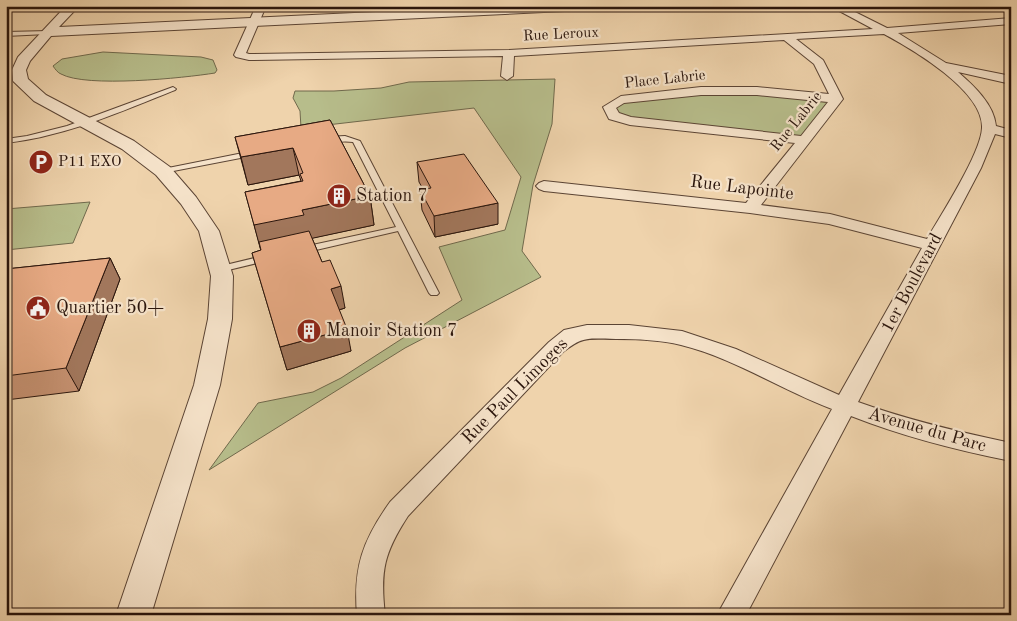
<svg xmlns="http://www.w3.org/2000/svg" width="1017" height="621" font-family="'Old Standard TT',serif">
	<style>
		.green { fill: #b7bd8b; stroke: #70694c }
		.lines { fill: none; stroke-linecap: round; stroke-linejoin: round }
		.service-casing { stroke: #5b4434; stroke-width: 2 }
		.minor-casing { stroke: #5b4434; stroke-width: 2 }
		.tertiary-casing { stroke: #5b4434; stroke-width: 2 }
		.service { fill: #f5e2c9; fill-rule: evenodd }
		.minor { fill: #f5e2c9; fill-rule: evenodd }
		.tertiary { fill: #f5e2c9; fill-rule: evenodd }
		.wall { fill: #c79272; stroke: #2a150c }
		.shaded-wall { fill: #a2775c; stroke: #2a150c }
		.building { fill: #e7aa84; stroke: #2a150c }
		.labels { text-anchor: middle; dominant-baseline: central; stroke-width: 4.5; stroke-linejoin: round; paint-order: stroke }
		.far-street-label { font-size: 15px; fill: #2a150c; stroke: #f5e2c9 }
		.far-poi-label { font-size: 15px; fill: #2a150c; stroke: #f5e2c9; text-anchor: start }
		.street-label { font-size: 18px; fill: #2a150c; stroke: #f5e2c9 }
		.poi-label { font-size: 18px; fill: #2a150c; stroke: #f5e2c9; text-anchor: start }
	</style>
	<rect width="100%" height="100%" fill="#efd3ac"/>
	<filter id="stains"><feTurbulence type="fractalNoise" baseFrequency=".004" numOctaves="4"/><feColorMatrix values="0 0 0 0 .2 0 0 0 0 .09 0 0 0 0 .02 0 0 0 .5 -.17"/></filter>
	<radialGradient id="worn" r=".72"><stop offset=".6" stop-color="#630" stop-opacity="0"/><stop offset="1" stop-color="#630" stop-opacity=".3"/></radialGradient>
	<!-- green -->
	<g class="green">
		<path d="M103,52L201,57L213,60L217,70L215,73C184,78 86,88 61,74C58,73 55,69 53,66L62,59Z"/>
		<path d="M555,79L552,124L533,185L522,251L541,277L405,348L209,470L258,403L313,392L341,378L462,300L439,247L505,230L521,177L474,108L301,128L300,111L293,98L295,91H334L381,88L409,82Z"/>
		<path d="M701,91L837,99L804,140L630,121L609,107L621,100Z"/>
		<path d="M90,202L73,243L6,250V209Z"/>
	</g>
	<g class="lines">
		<defs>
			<g id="service">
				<path d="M49,31L50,32L47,34L6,36V32Z"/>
				<path d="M173,87L176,89L175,90C120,112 66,136 6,143V139L27,136L67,126Z"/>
				<path d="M345,136L360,141L439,293L437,295H431L429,293L398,231L303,253L298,250L303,247L396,227L353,142C343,140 330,144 322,139L326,137Z"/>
				<path d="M253,151H256V155L163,173L159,171L163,169Z"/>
				<path d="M267,255L272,258L270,260L220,272L215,269L217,267Z"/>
			</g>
			<path id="minor" d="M256,6H266L246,53L249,54L509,50L873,29L830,6H843L887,28L1011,18V24L898,33L946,63L1011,76V84L958,72C973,85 994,104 996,126L1011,130V138L995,134L981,168L858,402C908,420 959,432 1011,443V461C956,450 902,436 851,416L746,615H717L832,409C781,390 734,358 681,345C661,340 637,339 616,339C590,339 584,335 563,352L408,516C384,553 380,571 385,615H357C353,567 363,540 390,502L549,342L564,330L587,325H629L682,331L736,349L839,395L922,248L829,224L750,213L544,191L539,189L536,186L539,183L544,181L746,203L795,143L630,125L609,119L603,107L621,96L701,87H757L829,94L814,64L784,40L514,56L513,76L507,80L501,76L503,56L249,60L236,57L234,55ZM884,34C912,49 984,91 982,128C981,153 941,215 927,239L830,214L761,205L843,99L823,60L796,39ZM701,95H757L828,102L801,136L631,117L619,113L616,108L624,103Z"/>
			<path id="tertiary" d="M66,6H79L59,27L502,6H591L585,10L51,36L30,61L26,70L28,79L46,95L134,141L170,167L196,197L219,231L233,276L232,319L220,385L151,615H116L194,385L208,319L211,276L199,231L181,204L156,175L122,149L34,101L13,81L12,70L18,57Z"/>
		</defs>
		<!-- service casing -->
		<use href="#service" class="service-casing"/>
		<!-- minor casing -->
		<use href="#minor" class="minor-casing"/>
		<!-- tertiary casing -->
		<use href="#tertiary" class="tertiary-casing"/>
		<!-- service -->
		<use href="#service" class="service"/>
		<!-- minor -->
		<use href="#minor" class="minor"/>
		<!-- tertiary -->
		<use href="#tertiary" class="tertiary"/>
	</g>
	<!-- wall -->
	<g class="wall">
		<path d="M330,120L370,196L374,225L312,238L322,262L345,308L339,310L351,351L287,370L252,253L261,250L245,192L301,181L299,175L248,185L235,137Z"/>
		<path d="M417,162L498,224L435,237L422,210L420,190L423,189L419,182Z"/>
		<path d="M110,258L120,279L79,391L6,400V269Z"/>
	</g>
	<!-- shaded-wall -->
	<g class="shaded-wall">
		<path d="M293,148L299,175L248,185L241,157Z"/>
		<path d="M370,196L374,225L309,239L262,255L254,225L302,210Z"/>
		<path d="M498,203V224L435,237L434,216Z"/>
		<path d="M110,258L120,279L79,391L66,368Z"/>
		<path d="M341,286L345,308L335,311L331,289Z"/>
		<path d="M347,329L351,351L287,370L280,347Z"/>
	</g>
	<!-- building -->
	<g class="building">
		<path d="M330,120L370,196L302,210L304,215L254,225L245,192L303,181L300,174L303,173L293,148L241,157L235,137Z"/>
		<path d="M464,154L498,203L434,216L420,190L431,188L417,162Z"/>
		<path d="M309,231L322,262L330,260L341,286L331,289L347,329L280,347L252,253L261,250L259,242Z"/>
		<path d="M110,258L66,368L6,376V269Z"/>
	</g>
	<!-- icons -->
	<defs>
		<symbol id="parking-disc" viewBox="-11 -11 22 22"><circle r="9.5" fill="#8f2418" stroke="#f5e2c9"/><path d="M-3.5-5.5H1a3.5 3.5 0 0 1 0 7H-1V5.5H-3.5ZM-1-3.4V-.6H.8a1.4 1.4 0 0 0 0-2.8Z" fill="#fff"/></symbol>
		<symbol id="building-disc" viewBox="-11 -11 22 22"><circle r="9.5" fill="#8f2418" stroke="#f5e2c9"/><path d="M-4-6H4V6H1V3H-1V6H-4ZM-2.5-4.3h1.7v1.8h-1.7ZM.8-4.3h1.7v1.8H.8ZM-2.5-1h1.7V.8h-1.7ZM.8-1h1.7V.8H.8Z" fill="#fff"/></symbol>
		<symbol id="civic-disc" viewBox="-11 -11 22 22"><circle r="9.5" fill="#8f2418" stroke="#f5e2c9"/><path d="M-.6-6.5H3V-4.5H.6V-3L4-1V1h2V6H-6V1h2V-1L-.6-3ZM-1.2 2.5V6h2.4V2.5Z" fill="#fff"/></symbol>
	</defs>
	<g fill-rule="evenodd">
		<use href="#parking-disc" x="27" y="148" width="28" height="28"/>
		<use href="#building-disc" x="325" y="182" width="28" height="28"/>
		<use href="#civic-disc" x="24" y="294" width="28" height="28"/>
		<use href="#building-disc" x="295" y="317" width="28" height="28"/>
	</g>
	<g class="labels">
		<!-- far-street labels -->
		<g class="far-street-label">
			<text transform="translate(561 35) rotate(-3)">Rue Leroux</text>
			<text transform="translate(665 80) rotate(-6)">Place Labrie</text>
			<text transform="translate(797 122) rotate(-51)">Rue Labrie</text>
		</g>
		<!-- far-poi labels -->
		<g class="far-poi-label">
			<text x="58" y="162">P11 EXO</text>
		</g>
		<!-- street labels -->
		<g class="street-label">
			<text transform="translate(742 188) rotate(7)">Rue Lapointe</text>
			<text transform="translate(912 283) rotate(-62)">1er Boulevard</text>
			<text transform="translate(515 391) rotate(-45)">Rue Paul Limoges</text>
			<text transform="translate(927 430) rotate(16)">Avenue du Parc</text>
		</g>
		<!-- poi labels -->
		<g class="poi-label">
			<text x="356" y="196">Station 7</text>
			<text x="56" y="308">Quartier 50+</text>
			<text x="326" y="331">Manoir Station 7</text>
		</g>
	</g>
	<!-- margin -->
	<rect width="1017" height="621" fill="none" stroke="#efd3ac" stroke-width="25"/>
	<rect x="8" y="8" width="1002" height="606" fill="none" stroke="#2a150c" stroke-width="2.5"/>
	<rect x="12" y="12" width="992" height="596" fill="none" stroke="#2a150c"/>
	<rect width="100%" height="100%" filter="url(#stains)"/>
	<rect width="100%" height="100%" fill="url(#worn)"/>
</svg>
